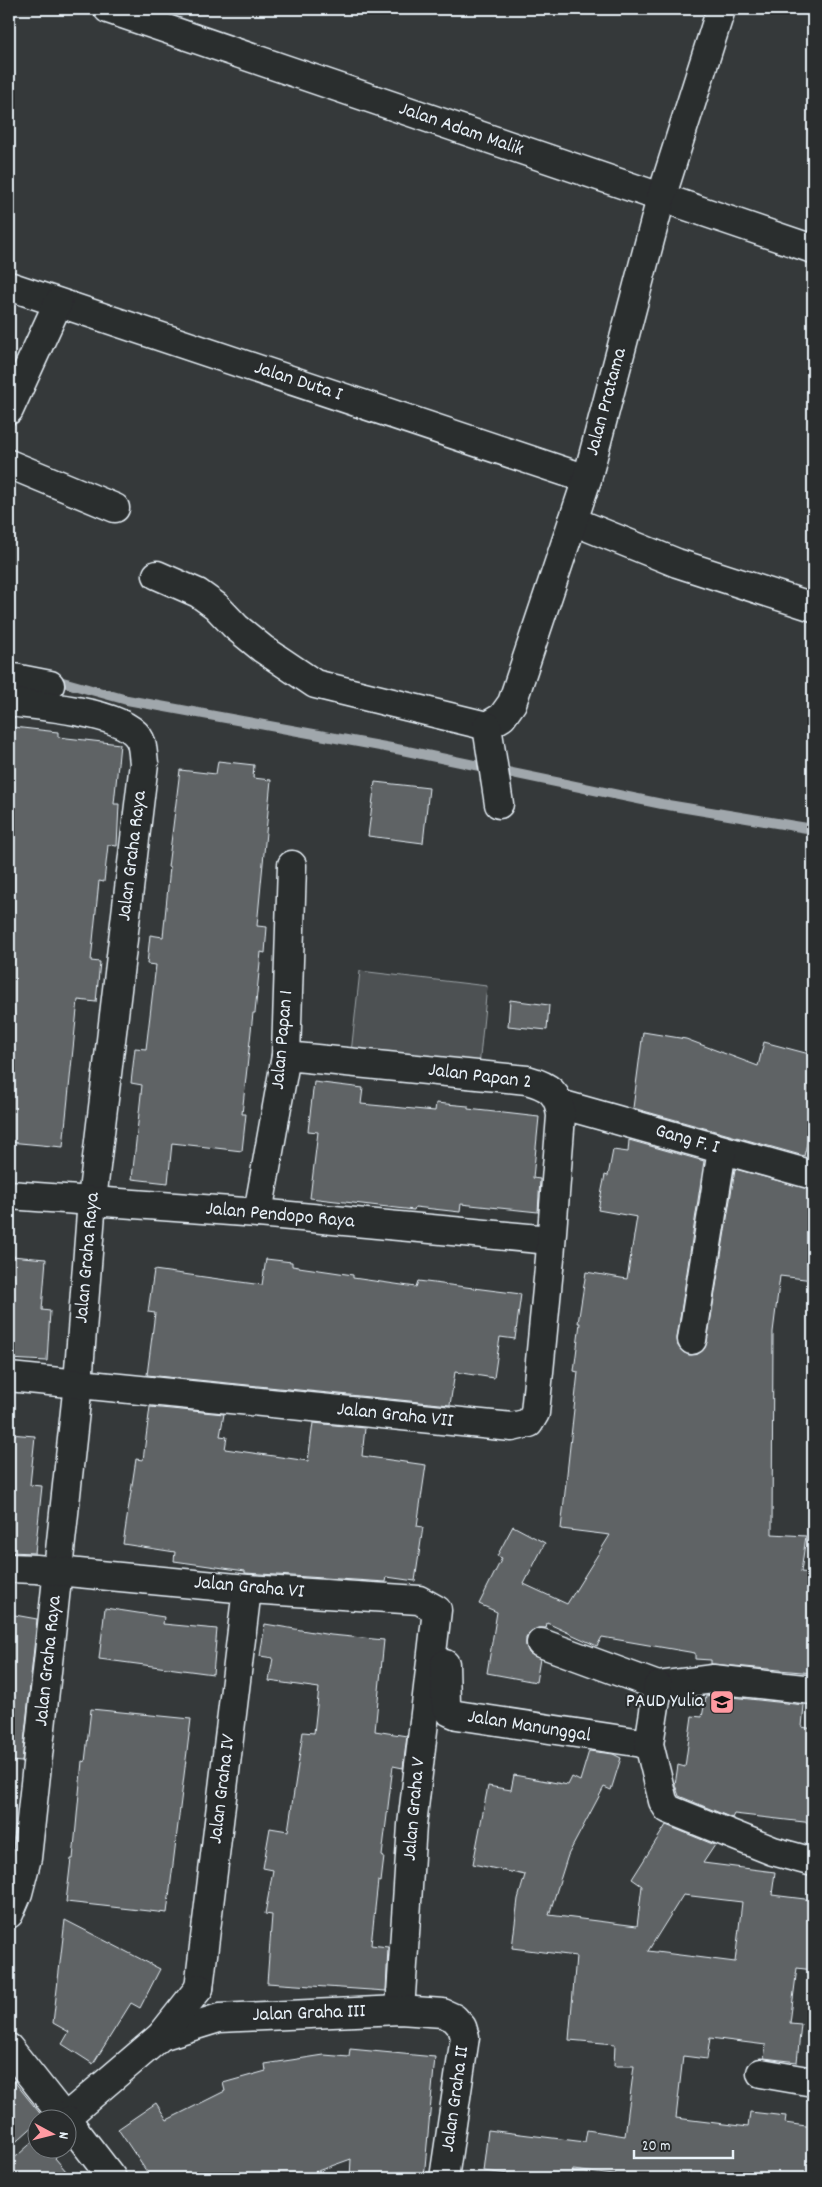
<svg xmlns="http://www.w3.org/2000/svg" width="822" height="2187" font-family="Dekko,sans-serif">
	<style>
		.green { fill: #4d5152; stroke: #9aa1a5 }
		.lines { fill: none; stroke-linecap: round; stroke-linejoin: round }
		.stream { stroke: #a0a7ac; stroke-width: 10 }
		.building { fill: #5f6365; stroke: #e8f1f8; fill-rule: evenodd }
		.minor-casing { stroke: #e8f1f8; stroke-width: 31 }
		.minor { stroke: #2a2d2e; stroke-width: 28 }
		.labels { text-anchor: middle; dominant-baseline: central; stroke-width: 4.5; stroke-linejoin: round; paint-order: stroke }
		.street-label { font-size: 20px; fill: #e8f1f8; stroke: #2a2d2e }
		.poi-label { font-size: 20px; fill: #e8f1f8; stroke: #2a2d2e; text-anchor: end }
	</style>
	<rect width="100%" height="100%" fill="#35393a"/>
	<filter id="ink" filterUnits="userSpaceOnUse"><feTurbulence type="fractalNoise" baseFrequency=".02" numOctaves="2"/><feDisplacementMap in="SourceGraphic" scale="10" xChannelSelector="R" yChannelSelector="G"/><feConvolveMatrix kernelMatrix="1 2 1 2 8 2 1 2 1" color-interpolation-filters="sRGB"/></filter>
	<g filter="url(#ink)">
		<!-- green -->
		<path class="green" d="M360,971L487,986L479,1067L351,1053Z"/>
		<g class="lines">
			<!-- stream -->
			<path class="stream" d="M52,679L127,700L402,750L662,804L813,829"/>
		</g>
		<!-- building -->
		<g class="building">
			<path d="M13,727L58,732V737L120,744L114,804H119L117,846L108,845L104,882L99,881L91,961L100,962L96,1002L78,1000L63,1147L9,1142V820L13,783H9V771Z"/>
			<path d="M218,761L254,765L253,778L271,780L257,926L267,927L265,953L261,952L255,1013H253L242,1114H246L242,1151L172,1143L168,1183L132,1179L142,1085L131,1083L135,1048L146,1049L156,965L147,964L150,935L163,937L170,867H168L180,770L216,774Z"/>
			<path d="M375,782L429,788L423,843L368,836Z"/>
			<path d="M510,1000L549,1005L547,1030L508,1026Z"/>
			<path d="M643,1032L686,1039L758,1066L764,1042L813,1055V1118L804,1156L633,1108Z"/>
			<path d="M314,1082L363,1088L361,1104L435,1111L436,1103L468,1106V1109L539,1117L533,1178L540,1179L538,1212L461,1204L460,1212L415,1207L414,1210L310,1198L318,1132L308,1131Z"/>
			<path d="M629,1140L704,1161L677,1338L678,1346L683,1352L689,1355L698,1354L704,1349L707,1342L735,1169L813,1190V1280L780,1276L773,1332L772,1534L806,1536L801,1572L812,1573L808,1601L813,1602V1673L711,1664V1660L695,1659V1653L602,1637L597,1646L547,1623L546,1628H538L531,1631L526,1638V1646L529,1653L540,1659L536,1682L487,1673L497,1612L479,1604L502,1558L497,1556L513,1526L545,1543L524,1584L567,1604L610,1535L561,1529L578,1372L574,1371L580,1323H578L586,1272L627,1279L637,1217L598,1210L605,1175L608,1176L613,1150L628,1152Z"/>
			<path d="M11,1256L46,1259L42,1310L50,1311L47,1361L9,1359V1283Z"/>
			<path d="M266,1259L292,1262V1266L353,1275V1278L416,1287L418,1281L521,1294L515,1339L500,1337L494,1378L455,1372L450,1405L147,1375L155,1313L148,1312L154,1270L262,1285Z"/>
			<path d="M150,1407L224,1414L220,1436L227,1437L225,1449L308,1461L313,1423L365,1428L362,1456L426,1465L417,1526L423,1527L415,1581L387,1577L386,1582L245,1573V1571L174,1561L175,1552L123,1544L136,1459L143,1460Z"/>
			<path d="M9,1434L35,1436L30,1485L42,1486L35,1553L9,1552Z"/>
			<path d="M105,1608L164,1617L163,1624L217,1629L213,1674L99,1659Z"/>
			<path d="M9,1614L37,1619L22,1762L9,1761Z"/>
			<path d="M265,1624L331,1635L384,1640L375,1731L407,1736L403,1768L393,1766L382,1856L384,1857L381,1882L378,1881L371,1945L388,1947L386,1991L267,1983L272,1915L265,1914L273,1870L263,1868L270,1828L288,1831L303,1732L314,1733L319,1688L269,1681L273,1658L260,1656Z"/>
			<path d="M713,1695L804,1705L802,1727L813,1729V1823L734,1814L732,1818L679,1796L675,1785L678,1765L685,1767L692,1716L702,1717L706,1696Z"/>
			<path d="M91,1709L191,1719L167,1913L66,1902L71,1859H73L82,1761L85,1762Z"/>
			<path d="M589,1751L613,1754L621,1758L611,1790L604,1787L568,1855L549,1915L637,1926L642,1886L632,1879L666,1825L715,1845L703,1863L775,1872L772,1895L813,1900V1970L797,1968L790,2023L801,2024L797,2062L764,2058L766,2045L710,2038L707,2059L683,2056L676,2118L748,2127L750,2112L786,2116L785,2123L813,2127V2178H638L573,2170L572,2178H544L483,2171L488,2130L585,2142L587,2130L625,2136L634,2066H614L615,2044L569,2040L576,1956L512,1948L518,1899L525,1875L473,1864L488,1786L511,1790L514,1775L568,1785L572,1777L580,1781ZM683,1895L742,1902L735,1962L648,1951Z"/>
			<path d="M65,1920L160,1969L140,2008L131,2003L93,2064L62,2044L69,2032L53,2023Z"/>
			<path d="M350,2049L435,2057L424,2178L380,2175V2178H350L351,2159L298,2178H151L118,2129L156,2103L167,2120L225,2091L223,2083L266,2071L265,2064L324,2055L349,2057Z"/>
			<path d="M9,2075L43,2117L38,2120V2122L9,2148Z"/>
			<path d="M38,2137V2150H53L58,2155L55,2158L72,2178H20L9,2165V2163Z"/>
		</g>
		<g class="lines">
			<defs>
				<g id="minor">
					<path d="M108,9L813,249"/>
					<path d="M9,286L587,479"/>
					<path d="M9,410L58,303"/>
					<path d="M9,464L115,508"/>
					<path d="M573,521L677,563L813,607"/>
					<path d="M157,575L198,593L216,606L236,627L263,649L315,684L487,726L502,717L512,703L587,479L661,198L721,9"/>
					<path d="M9,677L50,685"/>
					<path d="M9,702C39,706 126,711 140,740C143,746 143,757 144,763L92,1200L78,1383L27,1858L18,1893L9,1914"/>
					<path d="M487,726L499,804"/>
					<path d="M560,1104L813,1175"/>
					<path d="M9,1195L258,1213L550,1240"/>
					<path d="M258,1213L286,1056L292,865"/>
					<path d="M692,1340L722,1150"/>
					<path d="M9,1377L512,1427L529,1423L535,1413L550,1258L561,1116C559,1093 549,1086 527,1080L286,1056"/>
					<path d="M9,1568L36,1569L247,1589L419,1600L437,1610L412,1825L400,2010"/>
					<path d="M541,1643L658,1686L713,1679L813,1690"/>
					<path d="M445,1664L446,1705L450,1712L457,1715L649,1744"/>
					<path d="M658,1686L649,1744L663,1801L668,1809L773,1851L813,1862"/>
					<path d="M199,1988L247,1589"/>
					<path d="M161,2036L219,2018L400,2010L443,2013L454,2018L462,2027L465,2037L444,2178"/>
					<path d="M9,2048L66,2120"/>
					<path d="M761,2073L813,2082"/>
					<path d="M65,2118L161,2036L199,1988"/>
					<path d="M68,2121L112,2178"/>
				</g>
			</defs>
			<!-- minor casing -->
			<use href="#minor" class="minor-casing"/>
			<!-- minor -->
			<use href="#minor" class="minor"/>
		</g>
	</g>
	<!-- icons -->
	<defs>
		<symbol id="school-square" viewBox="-11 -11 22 22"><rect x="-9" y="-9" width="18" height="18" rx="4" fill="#ff9aa2" stroke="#2a2d2e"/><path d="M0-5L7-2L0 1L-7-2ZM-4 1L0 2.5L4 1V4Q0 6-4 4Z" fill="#111"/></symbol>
	</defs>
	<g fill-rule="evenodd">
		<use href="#school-square" x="708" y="1688" width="28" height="28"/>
	</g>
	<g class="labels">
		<!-- street labels -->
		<g class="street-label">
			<text transform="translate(461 130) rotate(19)">Jalan Adam Malik</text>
			<text transform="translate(298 382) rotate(18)">Jalan Duta I</text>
			<text transform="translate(607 402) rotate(-75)">Jalan Pratama</text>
			<text transform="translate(133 856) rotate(-83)">Jalan Graha Raya</text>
			<text transform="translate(283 1040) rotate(-85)">Jalan Papan 1</text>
			<text transform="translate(480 1077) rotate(7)">Jalan Papan 2</text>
			<text transform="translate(687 1140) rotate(16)">Gang F. I</text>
			<text transform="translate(280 1216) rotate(5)">Jalan Pendopo Raya</text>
			<text transform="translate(88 1258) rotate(-85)">Jalan Graha Raya</text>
			<text transform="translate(395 1416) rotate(6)">Jalan Graha VII</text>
			<text transform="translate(249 1588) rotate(5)">Jalan Graha VI</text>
			<text transform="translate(49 1661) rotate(-84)">Jalan Graha Raya</text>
			<text transform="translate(529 1727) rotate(9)">Jalan Manunggal</text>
			<text transform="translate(223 1789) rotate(-83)">Jalan Graha IV</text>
			<text transform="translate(415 1809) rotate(-85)">Jalan Graha V</text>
			<text transform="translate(309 2014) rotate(-2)">Jalan Graha III</text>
			<text transform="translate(456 2099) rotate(-82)">Jalan Graha II</text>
		</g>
		<!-- poi labels -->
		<g class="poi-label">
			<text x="704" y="1702">PAUD Yulia</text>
		</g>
	</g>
	<!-- margin -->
	<rect width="822" height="2187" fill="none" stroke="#2a2d2e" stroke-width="30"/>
	<rect x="15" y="15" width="792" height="2157" fill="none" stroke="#e8f1f8" stroke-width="2" filter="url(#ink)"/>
	<!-- north arrow -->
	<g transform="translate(52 2134) rotate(97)"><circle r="24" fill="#2a2d2e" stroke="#767b7f"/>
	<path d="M0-4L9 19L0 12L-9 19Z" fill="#ff9aa2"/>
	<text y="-8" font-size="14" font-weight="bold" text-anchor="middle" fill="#e8f1f8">N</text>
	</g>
	<!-- scale -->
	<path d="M634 2150v8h99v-8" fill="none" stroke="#e8f1f8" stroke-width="2.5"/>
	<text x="642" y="2150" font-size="15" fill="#e8f1f8" stroke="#2a2d2e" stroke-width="4" paint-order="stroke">20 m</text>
</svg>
